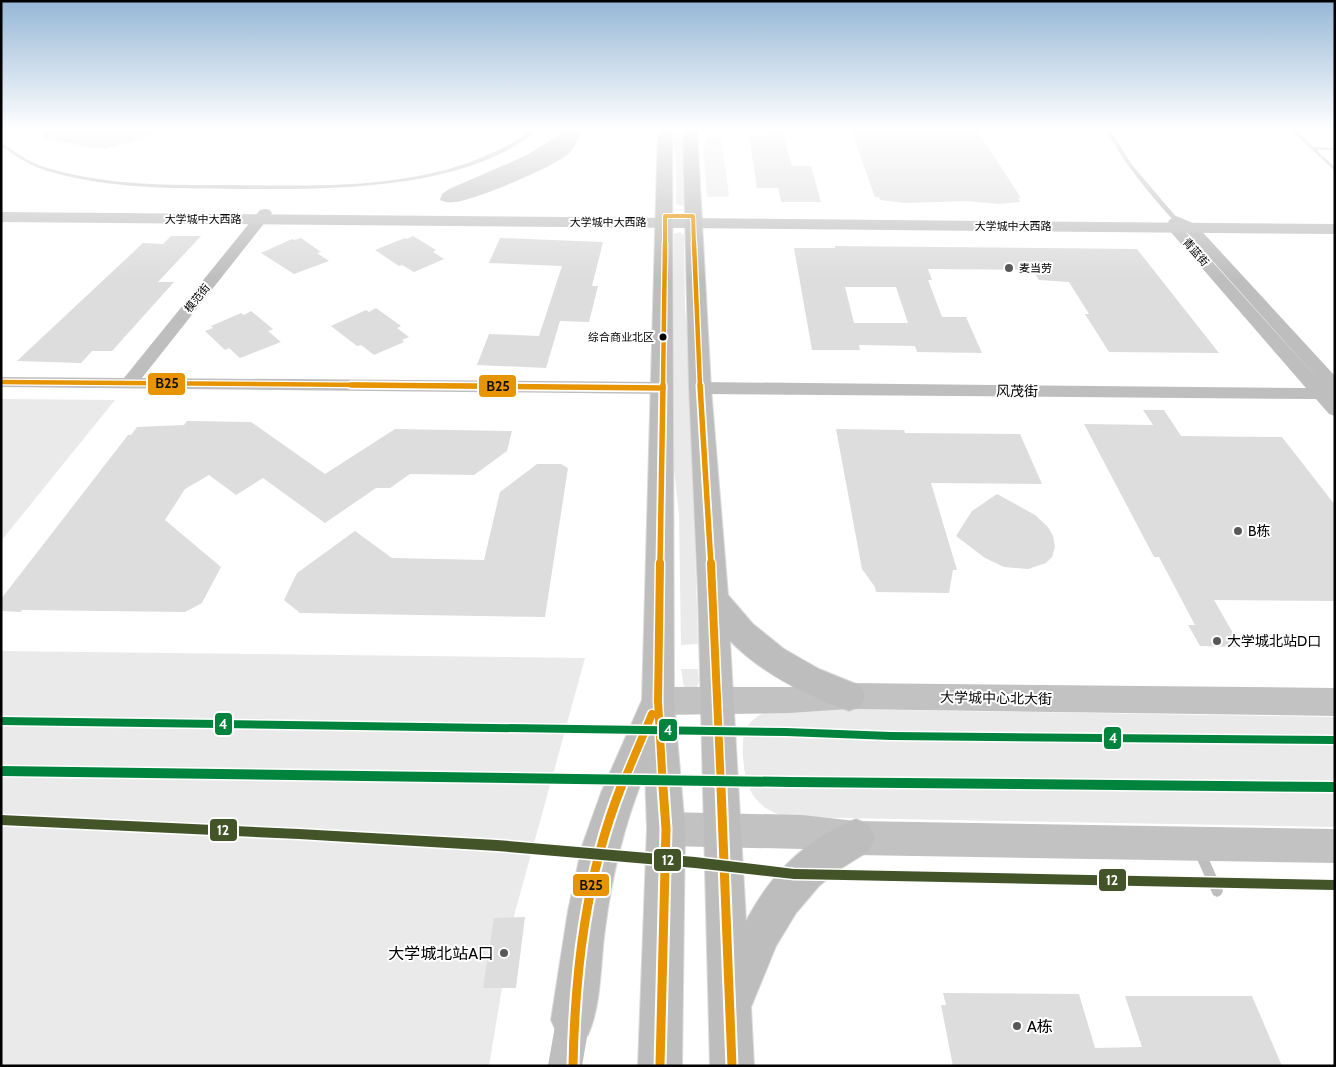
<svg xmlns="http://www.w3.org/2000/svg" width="1336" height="1067" font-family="Cabin,'Noto Sans SC',sans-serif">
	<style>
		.green { fill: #eaeaea }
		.water { fill: #bcbcbc }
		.building { fill: #ddd; fill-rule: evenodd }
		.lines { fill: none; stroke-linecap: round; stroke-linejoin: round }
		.primary-casing { stroke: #dbdbdb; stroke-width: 2 }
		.service { fill: #bebebe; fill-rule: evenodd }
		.tertiary { fill: #bebebe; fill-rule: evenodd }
		.secondary { fill: #c2c2c2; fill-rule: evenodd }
		.primary { fill: #bdbdbd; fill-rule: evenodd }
		.bus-1-far4-casing { stroke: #fff; stroke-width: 6 }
		.bus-1-far3-casing { stroke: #fff; stroke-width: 7 }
		.bus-1-far2-casing { stroke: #fff; stroke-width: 9 }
		.bus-1-far1-casing { stroke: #fff; stroke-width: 11 }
		.bus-1-casing { stroke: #fff; stroke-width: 13 }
		.bus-1-far4 { stroke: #e69400; stroke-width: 4 }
		.bus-1-far3 { stroke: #e69400; stroke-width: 4.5 }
		.bus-1-far2 { stroke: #e69400; stroke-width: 5.5 }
		.bus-1-far1 { stroke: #e69400; stroke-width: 8 }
		.bus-1 { stroke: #e69400; stroke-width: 9 }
		.metro-1-casing { stroke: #fff; stroke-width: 3 }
		.metro-2-casing { stroke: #fff; stroke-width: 3 }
		.metro-1 { fill: #435428; fill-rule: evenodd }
		.metro-2 { fill: #00843d; fill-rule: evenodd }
		.poi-dot { fill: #595959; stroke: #fff; stroke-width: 2 }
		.bus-dot { fill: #000; stroke: #fff; stroke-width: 2 }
		.labels { text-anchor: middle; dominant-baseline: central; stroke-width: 4; stroke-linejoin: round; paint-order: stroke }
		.far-street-label { font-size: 11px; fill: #000; stroke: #fff }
		.far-poi-label { font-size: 11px; fill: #000; stroke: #fff; text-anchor: start }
		.far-bus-label { font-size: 11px; fill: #000; stroke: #fff; text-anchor: end }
		.street-label { font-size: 14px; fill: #000; stroke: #fff }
		.poi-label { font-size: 14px; fill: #000; stroke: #fff; text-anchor: start }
		.near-poi-label { font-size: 16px; fill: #000; stroke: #fff; text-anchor: end }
		.line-badge { stroke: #fff; stroke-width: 2 }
		.badge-label { font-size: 14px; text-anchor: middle; font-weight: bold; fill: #fff }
		.pale-badge-label { font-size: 14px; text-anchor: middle; font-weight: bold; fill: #111 }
	</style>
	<rect width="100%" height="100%" fill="#fff"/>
	<!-- green -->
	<g class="green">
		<path d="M672,130H683L685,205L682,206L676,204V158Z"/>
		<path d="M707,136L721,138L729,195L727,197H707L703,148Z"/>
		<path d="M680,232L684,235L685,309L689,343L698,644L681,645L679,515L673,460L674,234Z"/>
		<path d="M1,399L115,400L1,541Z"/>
		<path d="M1,651L585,658L514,916L489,1066H1Z"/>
		<path d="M681,669H698L699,681L696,690L684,687Z"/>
		<path d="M777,708L1335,717V827L788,817C755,809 745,790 743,757C741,729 749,716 777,708Z"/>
	</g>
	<!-- water -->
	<path class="water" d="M567,130H581C579,139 575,147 568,154C554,167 475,200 455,202C449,203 445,202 440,200L442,194L449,189L527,155Z"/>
	<!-- building -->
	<g class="building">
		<path d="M43,130H154V135L104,149L100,147L94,148L42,138Z"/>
		<path d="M767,130H782L792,166H811L821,202H781L778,188H757L749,136L768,137Z"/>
		<path d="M851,130H977L1021,198H1018L1020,202L998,204L967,201L905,203L880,200L879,197H875Z"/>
		<path d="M171,236H201L158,282H174L112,351H92L81,363L17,361L143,243L163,244Z"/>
		<path d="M413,236L436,250L433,252L444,259L414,272L402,265L399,266L375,250L405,238L407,239Z"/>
		<path d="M301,238L321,252L317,253L329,261L294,274L261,253L292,239L294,240Z"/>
		<path d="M500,238L603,242L592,286H598L589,322L560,321L546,368L477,365L489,334L539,336L562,266L489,263Z"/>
		<path d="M835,246L1137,249L1219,353L1109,352L1085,314H1089L1069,282L1039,280L1033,270L928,269L932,280H928L942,317H966L982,353L917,352L915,346L859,345L860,350H812L794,248H835ZM845,287H896L908,323H854Z"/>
		<path d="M376,308L401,326L397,328L409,337L402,340L404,342L374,355L361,345L357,346L331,326L366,310L369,312Z"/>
		<path d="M251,311L273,329L268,331L281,342L240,358L229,348L225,350L205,331L213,328L211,326L241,313L244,315Z"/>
		<path d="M1143,410H1164L1181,436L1282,437L1335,505V601L1214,600L1241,647L1200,646L1188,625H1195L1159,557H1154L1084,424L1153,425Z"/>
		<path d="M187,421L251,422L325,474L395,429L512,431L507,451L474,475L410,474L390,488H376L325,523L263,478L236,495L209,475L185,489L165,520L221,567L202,603L185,612L22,610L21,612L1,611V599L128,435H131L137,427L184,425Z"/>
		<path d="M836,429L904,430L905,433L1020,434L1042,484L931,483L957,570H953L949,593L876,592L875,587L862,569Z"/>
		<path d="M537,464H561L568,468L545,617L300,613L284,600L297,573L355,531L392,558L484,560L500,492Z"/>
		<path d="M997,494L1035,515L1048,527L1053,536L1055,547L1052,557L1046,563L1028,569L1004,567L985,558L956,536L972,511Z"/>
		<path d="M525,917L516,988H483L494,918Z"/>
		<path d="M943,993L1079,994L1095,1048L1142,1047L1125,996H1252L1282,1066H953L941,1005H946Z"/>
	</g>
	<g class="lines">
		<defs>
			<g id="primary">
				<path d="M658,130H672L674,701L685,829L682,1066H638L647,829L645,773C624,824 612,875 605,929C600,964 602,1003 588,1035L573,1042L558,1035L551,1020L568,911L582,846L601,793L642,700Z"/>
				<path d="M683,130H697L711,388L728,595L753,624L784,649L819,669L861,686L865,696L861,706L849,711C805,694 764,675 730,641L746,921C772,872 805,840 856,819L869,825L875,838L869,851L837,871L819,886L796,913L776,946L751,1007L754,1066H710L698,593L689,388Z"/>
			</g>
		</defs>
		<!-- primary casing -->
		<use href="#primary" class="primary-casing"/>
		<!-- service -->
		<g class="service">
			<path d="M532,130H537C465,192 325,189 235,189C173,188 111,189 51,172C32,167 17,157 1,146V143C9,147 16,153 23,157C32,163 45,168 55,170C112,186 172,185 231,185C332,186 446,191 532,130Z"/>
			<path d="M1106,130H1110L1132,165L1178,219V221H1174C1149,193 1124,164 1106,130Z"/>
			<path d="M1291,130H1296L1313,147L1335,148V150H1316L1335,167V171Z"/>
			<path d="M1199,844L1203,846L1223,891L1221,895L1217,897L1213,895L1193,850L1195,846Z"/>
		</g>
		<!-- tertiary -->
		<g class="tertiary">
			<path d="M265,209L270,210L272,213L270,216L142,378L663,382L669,384L672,388L669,392L663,394L1,387V377L124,378L260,210Z"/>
			<path d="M1176,216L1195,224L1335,376V416L1329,414L1316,399L700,394L694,392L691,388L694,384L700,382L1306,388L1169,230L1167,227L1169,220ZM1183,229L1185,230L1326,388Z"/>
			<path d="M573,1003L585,1008L590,1020L582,1066H548L556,1020L561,1008Z"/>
		</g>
		<!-- secondary -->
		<g class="secondary">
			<path d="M1,212L1335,224V234L1,222Z"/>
			<path d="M849,683L1335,688V716L849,709L789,713L658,715L647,711L643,701L647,691L658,687H789Z"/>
			<path d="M666,812L802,815L856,821L1335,829V863L856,855L802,849L666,846L654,841L649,829L654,817Z"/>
		</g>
		<!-- primary -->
		<use href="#primary" class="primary"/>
		<defs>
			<path id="bus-1-far4" d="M665,244V216H693L694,244"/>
			<g id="bus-1-far3">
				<path d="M694,243L700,386"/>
				<path d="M1,382L488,386"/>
				<path d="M663,386L665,243"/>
			</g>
			<g id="bus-1-far2">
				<path d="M351,385L663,388"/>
				<path d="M700,385L711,565"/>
				<path d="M660,565L663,385"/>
			</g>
			<g id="bus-1-far1">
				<path d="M660,563L658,701L663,788"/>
				<path d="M711,563L721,788"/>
				<path d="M621,788L652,714"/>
			</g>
			<g id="bus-1">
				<path d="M721,787L732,1066"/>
				<path d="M573,1066C575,970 586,876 621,787"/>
				<path d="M660,1066L666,829L663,787"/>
			</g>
		</defs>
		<!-- bus-1-far4 casing -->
		<use href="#bus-1-far4" class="bus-1-far4-casing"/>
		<!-- bus-1-far3 casing -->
		<use href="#bus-1-far3" class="bus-1-far3-casing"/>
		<!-- bus-1-far2 casing -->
		<use href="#bus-1-far2" class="bus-1-far2-casing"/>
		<!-- bus-1-far1 casing -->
		<use href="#bus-1-far1" class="bus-1-far1-casing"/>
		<!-- bus-1 casing -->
		<use href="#bus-1" class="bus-1-casing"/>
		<!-- bus-1-far4 -->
		<use href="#bus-1-far4" class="bus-1-far4"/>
		<!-- bus-1-far3 -->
		<use href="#bus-1-far3" class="bus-1-far3"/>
		<!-- bus-1-far2 -->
		<use href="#bus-1-far2" class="bus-1-far2"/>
		<!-- bus-1-far1 -->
		<use href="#bus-1-far1" class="bus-1-far1"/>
		<!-- bus-1 -->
		<use href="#bus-1" class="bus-1"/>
		<defs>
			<path id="metro-1" d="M1,815L299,829L497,840L695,857L794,869L1335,880V890L794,879L695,868L497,851L299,839L1,825Z"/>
			<g id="metro-2">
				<path d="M1,717L786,728L891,732L1335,736V744L891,740L786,736L1,725Z"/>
				<path d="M1,766L790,777L1335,782V792L790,787L1,776Z"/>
			</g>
		</defs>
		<!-- metro-1 casing -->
		<use href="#metro-1" class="metro-1-casing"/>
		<!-- metro-2 casing -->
		<use href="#metro-2" class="metro-2-casing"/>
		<!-- metro-1 -->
		<use href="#metro-1" class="metro-1"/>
		<!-- metro-2 -->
		<use href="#metro-2" class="metro-2"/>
	</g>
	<!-- sky -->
	<linearGradient id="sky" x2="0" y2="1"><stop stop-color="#96b7d6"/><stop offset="0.46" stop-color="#fff"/><stop offset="1" stop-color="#fff" stop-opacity="0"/></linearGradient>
	<rect width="1336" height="280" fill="url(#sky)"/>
	<!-- markers -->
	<g class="poi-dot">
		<circle cx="1009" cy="268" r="5"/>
		<circle cx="1238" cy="531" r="5"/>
		<circle cx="1217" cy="641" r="5"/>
		<circle cx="504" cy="953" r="5"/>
		<circle cx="1017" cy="1026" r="5"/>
	</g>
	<circle class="bus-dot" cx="663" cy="337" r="4.5"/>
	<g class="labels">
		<!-- far-street labels -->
		<g class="far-street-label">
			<text x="203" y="219">大学城中大西路</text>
			<text x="608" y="222">大学城中大西路</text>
			<text x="1013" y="226">大学城中大西路</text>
			<text transform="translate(1196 252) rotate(49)">青蓝街</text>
			<text transform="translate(197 298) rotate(-51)">模范街</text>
		</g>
		<!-- far-poi labels -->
		<g class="far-poi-label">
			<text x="1019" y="268">麦当劳</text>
		</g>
		<!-- far-bus labels -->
		<g class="far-bus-label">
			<text x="654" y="337">综合商业北区</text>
		</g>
		<!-- street labels -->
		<g class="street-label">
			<text transform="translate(1017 391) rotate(1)">风茂街</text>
			<text transform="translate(996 698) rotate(1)">大学城中心北大街</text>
		</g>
		<!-- poi labels -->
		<g class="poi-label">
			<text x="1248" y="531">B栋</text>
			<text x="1227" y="641">大学城北站D口</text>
		</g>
		<!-- near-poi labels -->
		<g class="near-poi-label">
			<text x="494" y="953">大学城北站A口</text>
			<text x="1027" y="1026" text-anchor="start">A栋</text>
		</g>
	</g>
	<g class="line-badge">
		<rect x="147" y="372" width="39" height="24" rx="5" fill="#e69400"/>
		<rect x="478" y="374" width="39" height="24" rx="5" fill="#e69400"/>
		<rect x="214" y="712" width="19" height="24" rx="5" fill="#00843d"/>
		<rect x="658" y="718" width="20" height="24" rx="5" fill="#00843d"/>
		<rect x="1103" y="726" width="19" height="24" rx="5" fill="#00843d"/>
		<rect x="209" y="818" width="29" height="24" rx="5" fill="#435428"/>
		<rect x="653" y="848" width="29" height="24" rx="5" fill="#435428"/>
		<rect x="1098" y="868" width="29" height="24" rx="5" fill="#435428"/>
		<rect x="572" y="873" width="38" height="24" rx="5" fill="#e69400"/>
	</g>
	<g class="badge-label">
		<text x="223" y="729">4</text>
		<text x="668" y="735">4</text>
		<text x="1113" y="743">4</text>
		<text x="223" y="835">12</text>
		<text x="668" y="865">12</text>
		<text x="1112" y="885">12</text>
	</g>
	<g class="pale-badge-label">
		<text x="167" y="388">B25</text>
		<text x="498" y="391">B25</text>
		<text x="591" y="890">B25</text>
	</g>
	<!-- border -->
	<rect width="1336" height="1067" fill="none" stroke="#000000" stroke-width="5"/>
</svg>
